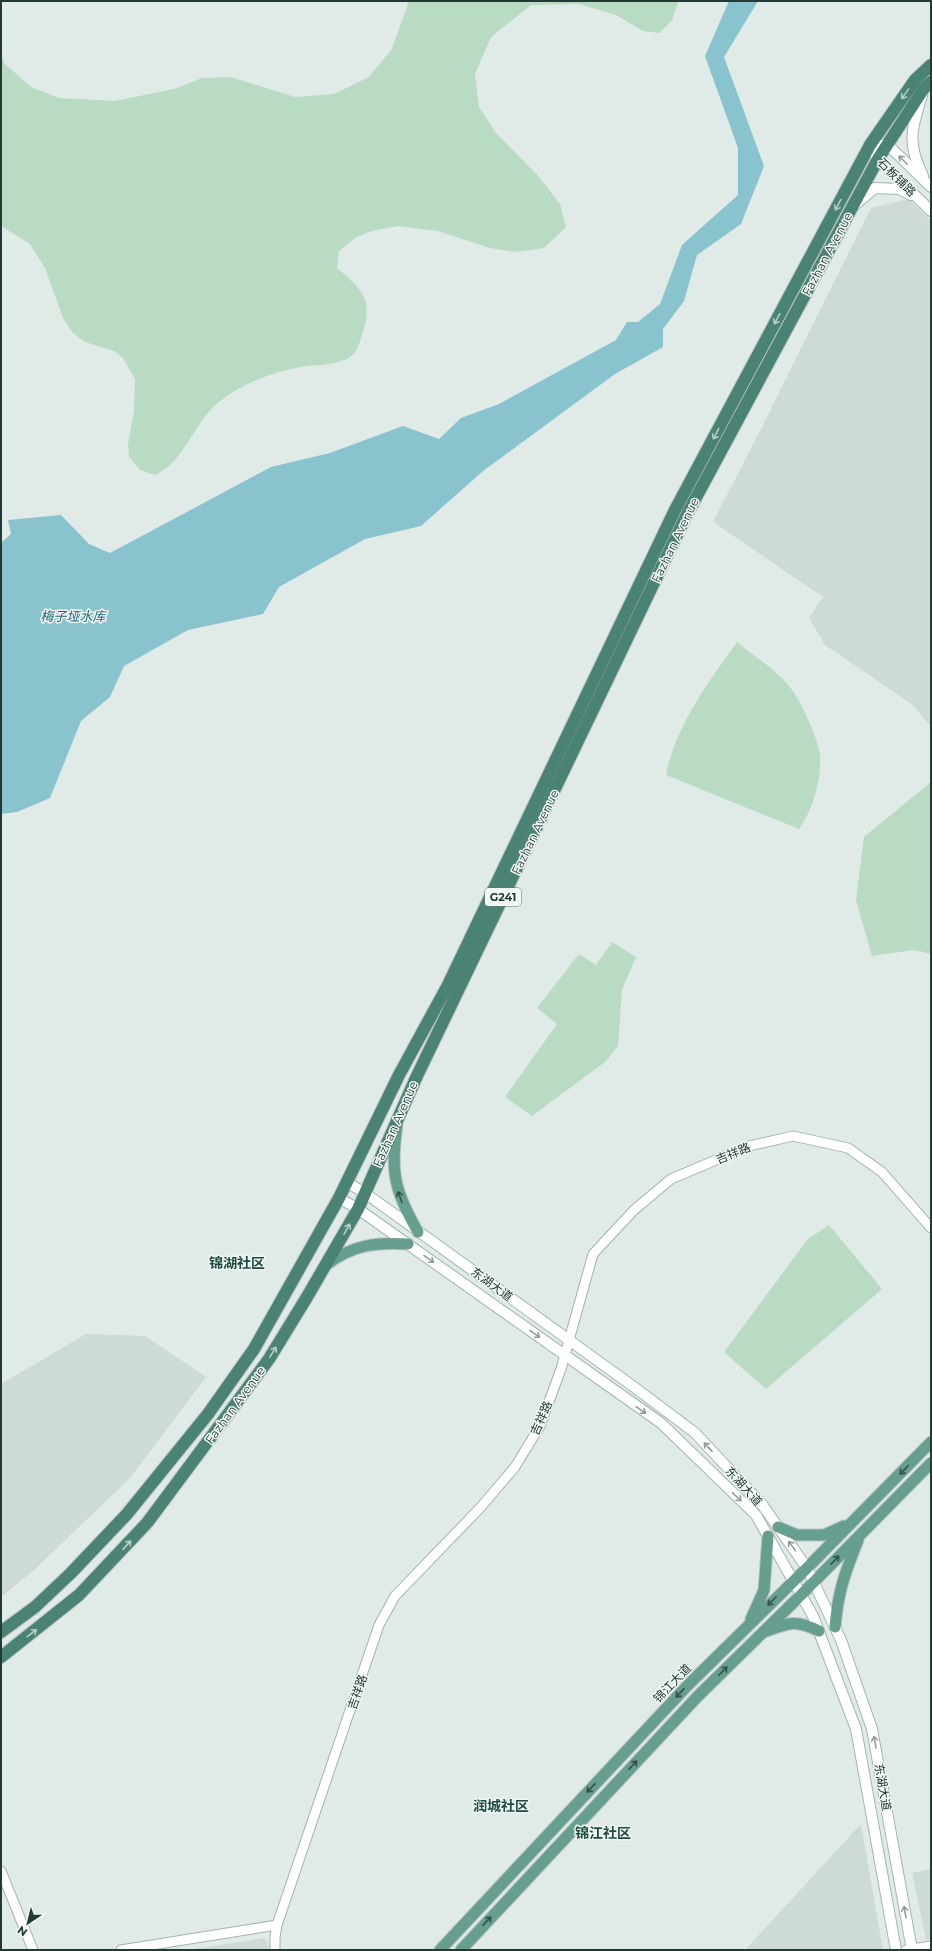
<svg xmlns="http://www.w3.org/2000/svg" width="932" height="1951" font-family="Montserrat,'Noto Sans SC',sans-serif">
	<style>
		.built { fill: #cedad5 }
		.green { fill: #b9dbc3 }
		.water { fill: #89c3ce }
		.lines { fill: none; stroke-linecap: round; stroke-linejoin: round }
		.tertiary-casing { stroke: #a3b2ad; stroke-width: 11 }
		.secondary-casing { stroke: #9fb6ae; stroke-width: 12 }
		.primary-casing { stroke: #bcc4c2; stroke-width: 13 }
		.trunk-casing { stroke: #bcc4c2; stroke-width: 14 }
		.tertiary { stroke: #fff; stroke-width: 9 }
		.secondary { stroke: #fff; stroke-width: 10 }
		.primary { stroke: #669f90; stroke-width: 11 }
		.trunk { stroke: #4a8275; stroke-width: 12 }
		.oneway { stroke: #b6cec8 }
		.oneway2 { stroke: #909c9a }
		.oneway3 { stroke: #32534b }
		.labels { text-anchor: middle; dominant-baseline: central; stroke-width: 3; stroke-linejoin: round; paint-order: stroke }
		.shield { fill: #f0f7f4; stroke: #5f736e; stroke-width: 1 }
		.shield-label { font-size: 11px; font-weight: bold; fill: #213a34 }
		.street-label { font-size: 12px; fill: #213a34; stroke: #f0f7f4 }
		.water-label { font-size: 13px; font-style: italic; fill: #1e6574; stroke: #f0f7f4 }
		.quarter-label { font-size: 14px; font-weight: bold; fill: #1e4b41; stroke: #f0f7f4 }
	</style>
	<rect width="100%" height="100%" fill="#e0eae6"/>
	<!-- built -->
	<g class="built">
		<path d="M909,199L931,221V727L913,705L825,645L809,618L823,597L713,522L758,435L871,208Z"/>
		<path d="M86,1334L145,1336L206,1377L130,1478L34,1570L1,1597V1384Z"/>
		<path d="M861,1824L883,1950H745Z"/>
		<path d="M931,1869V1939L926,1940L912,1873Z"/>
		<path d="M265,1938L270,1950H188Z"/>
	</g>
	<!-- green -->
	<g class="green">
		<path d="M409,1H677L678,3L672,20L660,33L643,31L616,15L579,4L531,5L491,37L475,74L479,107L496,133L540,178L560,204L566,227L544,248L515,252L490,248L438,231L398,226L372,231L355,238L339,251L337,268C363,290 374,300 362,335C359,344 357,353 349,358C334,366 317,364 301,367C273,372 243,383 220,401C193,422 186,461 155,475L140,470L129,457L128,444L134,411L135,379L123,358L114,351L85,342L73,333L63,318L45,268L30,244L1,226V53L4,63L31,87L59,98L115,101L174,89L202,78L231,77L295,97L334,94L369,77L392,49Z"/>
		<path d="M737,642C755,657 778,671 792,690C801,702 820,742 820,757C821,782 813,809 799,829L666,775C676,725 708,683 737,642Z"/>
		<path d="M931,782V954L914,950L872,956L856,900L864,837Z"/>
		<path d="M612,942L636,957L622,990L618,1046L605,1062L532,1116L505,1097L557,1024L537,1008L579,954L596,965Z"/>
		<path d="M829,1225L882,1289L766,1389L724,1352L808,1239Z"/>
	</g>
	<!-- water -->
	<path class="water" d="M729,1H758L724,57L764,166L741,224L697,255L684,301L663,329V347L615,374L483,471L421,526L365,539L279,587L263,614L188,630L124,666L110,697L81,721L50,798L17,812L1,814V543L11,534L8,520L61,515L89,544L110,553L271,467L330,453L403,426L439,439L461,418L499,404L616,340L627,322H638L660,304L682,245L738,195V148L705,56Z"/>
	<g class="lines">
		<defs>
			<g id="tertiary">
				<path d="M1,1871L33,1950"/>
				<path d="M121,1950L277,1925"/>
				<path d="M275,1950V1937L277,1925L379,1625L395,1596L480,1508L515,1467L540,1426L561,1369L593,1254L634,1210L671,1179L749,1146L793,1136L848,1148L882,1172L931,1228"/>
				<path d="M906,1950L931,1946"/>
			</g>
			<g id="secondary">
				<path d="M922,96C911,130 907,143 923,176"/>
				<path d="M931,187L888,145H870L878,159L931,211"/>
				<path d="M856,204L875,188L899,189L911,195"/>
				<path d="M346,1182L365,1193L443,1249L634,1387L694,1432L761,1503L807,1568L841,1640L872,1729L912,1950"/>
				<path d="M339,1198L358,1209L661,1423L756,1515L813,1616L856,1729L896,1950"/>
			</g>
			<g id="primary">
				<path d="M397,1126C390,1172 395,1192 418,1232"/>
				<path d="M326,1265C352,1245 376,1242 408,1244"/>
				<path d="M778,1527L797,1535H824L844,1526"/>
				<path d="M751,1619L764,1590L768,1536"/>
				<path d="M835,1627C838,1591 845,1573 858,1540"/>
				<path d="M767,1631C790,1622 797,1620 819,1631"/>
				<path d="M440,1950L688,1685L807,1568L931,1442"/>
				<path d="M461,1950L698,1696L801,1595L931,1463"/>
			</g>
			<g id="trunk">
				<path d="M1,1632L35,1607L71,1573L127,1514L208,1414L254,1349L339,1198L399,1075L448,985L675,510L870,145L915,80L931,65"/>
				<path d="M1,1657L79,1595L147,1523L269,1359L307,1297L358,1209L416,1078L686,516L878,159L924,88L931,82"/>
			</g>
		</defs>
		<!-- tertiary casing -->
		<use href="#tertiary" class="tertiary-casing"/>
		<!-- secondary casing -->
		<use href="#secondary" class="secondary-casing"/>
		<!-- primary casing -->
		<use href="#primary" class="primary-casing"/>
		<!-- trunk casing -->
		<use href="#trunk" class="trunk-casing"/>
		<!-- tertiary -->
		<use href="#tertiary" class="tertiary"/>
		<!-- secondary -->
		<use href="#secondary" class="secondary"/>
		<!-- primary -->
		<use href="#primary" class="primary"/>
		<!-- trunk -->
		<use href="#trunk" class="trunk"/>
	</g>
	<!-- one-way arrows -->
	<defs><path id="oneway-shaft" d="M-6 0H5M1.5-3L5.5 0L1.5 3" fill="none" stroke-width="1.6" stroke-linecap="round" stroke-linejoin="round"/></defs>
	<g class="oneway">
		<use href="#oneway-shaft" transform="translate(905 94) rotate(125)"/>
		<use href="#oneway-shaft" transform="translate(838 205) rotate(118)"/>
		<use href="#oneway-shaft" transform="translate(777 319) rotate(118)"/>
		<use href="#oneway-shaft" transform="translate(716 434) rotate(118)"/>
		<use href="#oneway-shaft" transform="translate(347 1229) rotate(-60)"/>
		<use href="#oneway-shaft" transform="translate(273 1352) rotate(-58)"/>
		<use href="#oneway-shaft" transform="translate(127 1545) rotate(-47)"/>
		<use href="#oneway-shaft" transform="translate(32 1633) rotate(-37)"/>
	</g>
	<g class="oneway2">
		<use href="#oneway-shaft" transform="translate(903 160) rotate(-135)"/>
		<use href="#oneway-shaft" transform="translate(429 1259) rotate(35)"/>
		<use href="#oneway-shaft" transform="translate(535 1334) rotate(35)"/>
		<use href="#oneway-shaft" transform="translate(641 1410) rotate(35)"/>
		<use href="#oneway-shaft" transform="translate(708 1447) rotate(-133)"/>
		<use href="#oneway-shaft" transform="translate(737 1497) rotate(44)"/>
		<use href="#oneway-shaft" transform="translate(792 1546) rotate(-125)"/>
		<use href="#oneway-shaft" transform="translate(875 1742) rotate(-100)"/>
		<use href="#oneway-shaft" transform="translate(905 1912) rotate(-100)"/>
	</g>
	<g class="oneway3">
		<use href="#oneway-shaft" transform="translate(400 1197) rotate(-109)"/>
		<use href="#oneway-shaft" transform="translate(904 1470) rotate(134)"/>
		<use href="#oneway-shaft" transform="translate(835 1560) rotate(-46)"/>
		<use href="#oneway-shaft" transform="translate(772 1601) rotate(135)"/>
		<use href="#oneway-shaft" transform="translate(723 1671) rotate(-45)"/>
		<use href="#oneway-shaft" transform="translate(680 1693) rotate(133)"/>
		<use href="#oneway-shaft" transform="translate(633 1765) rotate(-47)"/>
		<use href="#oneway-shaft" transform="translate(591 1788) rotate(133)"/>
		<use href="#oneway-shaft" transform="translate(487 1921) rotate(-47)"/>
	</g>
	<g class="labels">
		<!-- shield labels -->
		<rect class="shield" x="485" y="888" width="36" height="18" rx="3"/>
		<g class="shield-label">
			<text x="503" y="897">G241</text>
		</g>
		<!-- street labels -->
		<g class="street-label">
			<text transform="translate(897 177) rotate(45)">石板铺路</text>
			<text transform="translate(827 254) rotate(-62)">Fazhan Avenue</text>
			<text transform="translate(675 540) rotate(-64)">Fazhan Avenue</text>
			<text transform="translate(535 832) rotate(-64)">Fazhan Avenue</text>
			<text transform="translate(395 1124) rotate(-66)">Fazhan Avenue</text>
			<text transform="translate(733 1153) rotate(-22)">吉祥路</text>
			<text transform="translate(492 1284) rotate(36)">东湖大道</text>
			<text transform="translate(235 1405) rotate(-54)">Fazhan Avenue</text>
			<text transform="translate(541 1418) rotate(-66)">吉祥路</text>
			<text transform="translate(744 1486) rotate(48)">东湖大道</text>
			<text transform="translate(672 1683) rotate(-46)">锦江大道</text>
			<text transform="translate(357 1692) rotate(-71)">吉祥路</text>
			<text transform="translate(883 1787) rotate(80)">东湖大道</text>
		</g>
		<!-- water labels -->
		<g class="water-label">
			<text x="73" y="616">梅子垭水库</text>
		</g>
		<!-- quarter labels -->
		<g class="quarter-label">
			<text x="237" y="1263">锦湖社区</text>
			<text x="501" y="1806">润城社区</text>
			<text x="603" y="1833">锦江社区</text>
		</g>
	</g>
	<!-- border -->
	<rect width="932" height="1951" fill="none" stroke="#213a34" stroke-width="4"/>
	<!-- north arrow -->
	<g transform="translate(28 1923) rotate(215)" stroke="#f0f7f4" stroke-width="3" paint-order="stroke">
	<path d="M0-3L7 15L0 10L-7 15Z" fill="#213a34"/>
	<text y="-6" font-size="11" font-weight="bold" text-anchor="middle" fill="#213a34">N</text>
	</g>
</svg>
